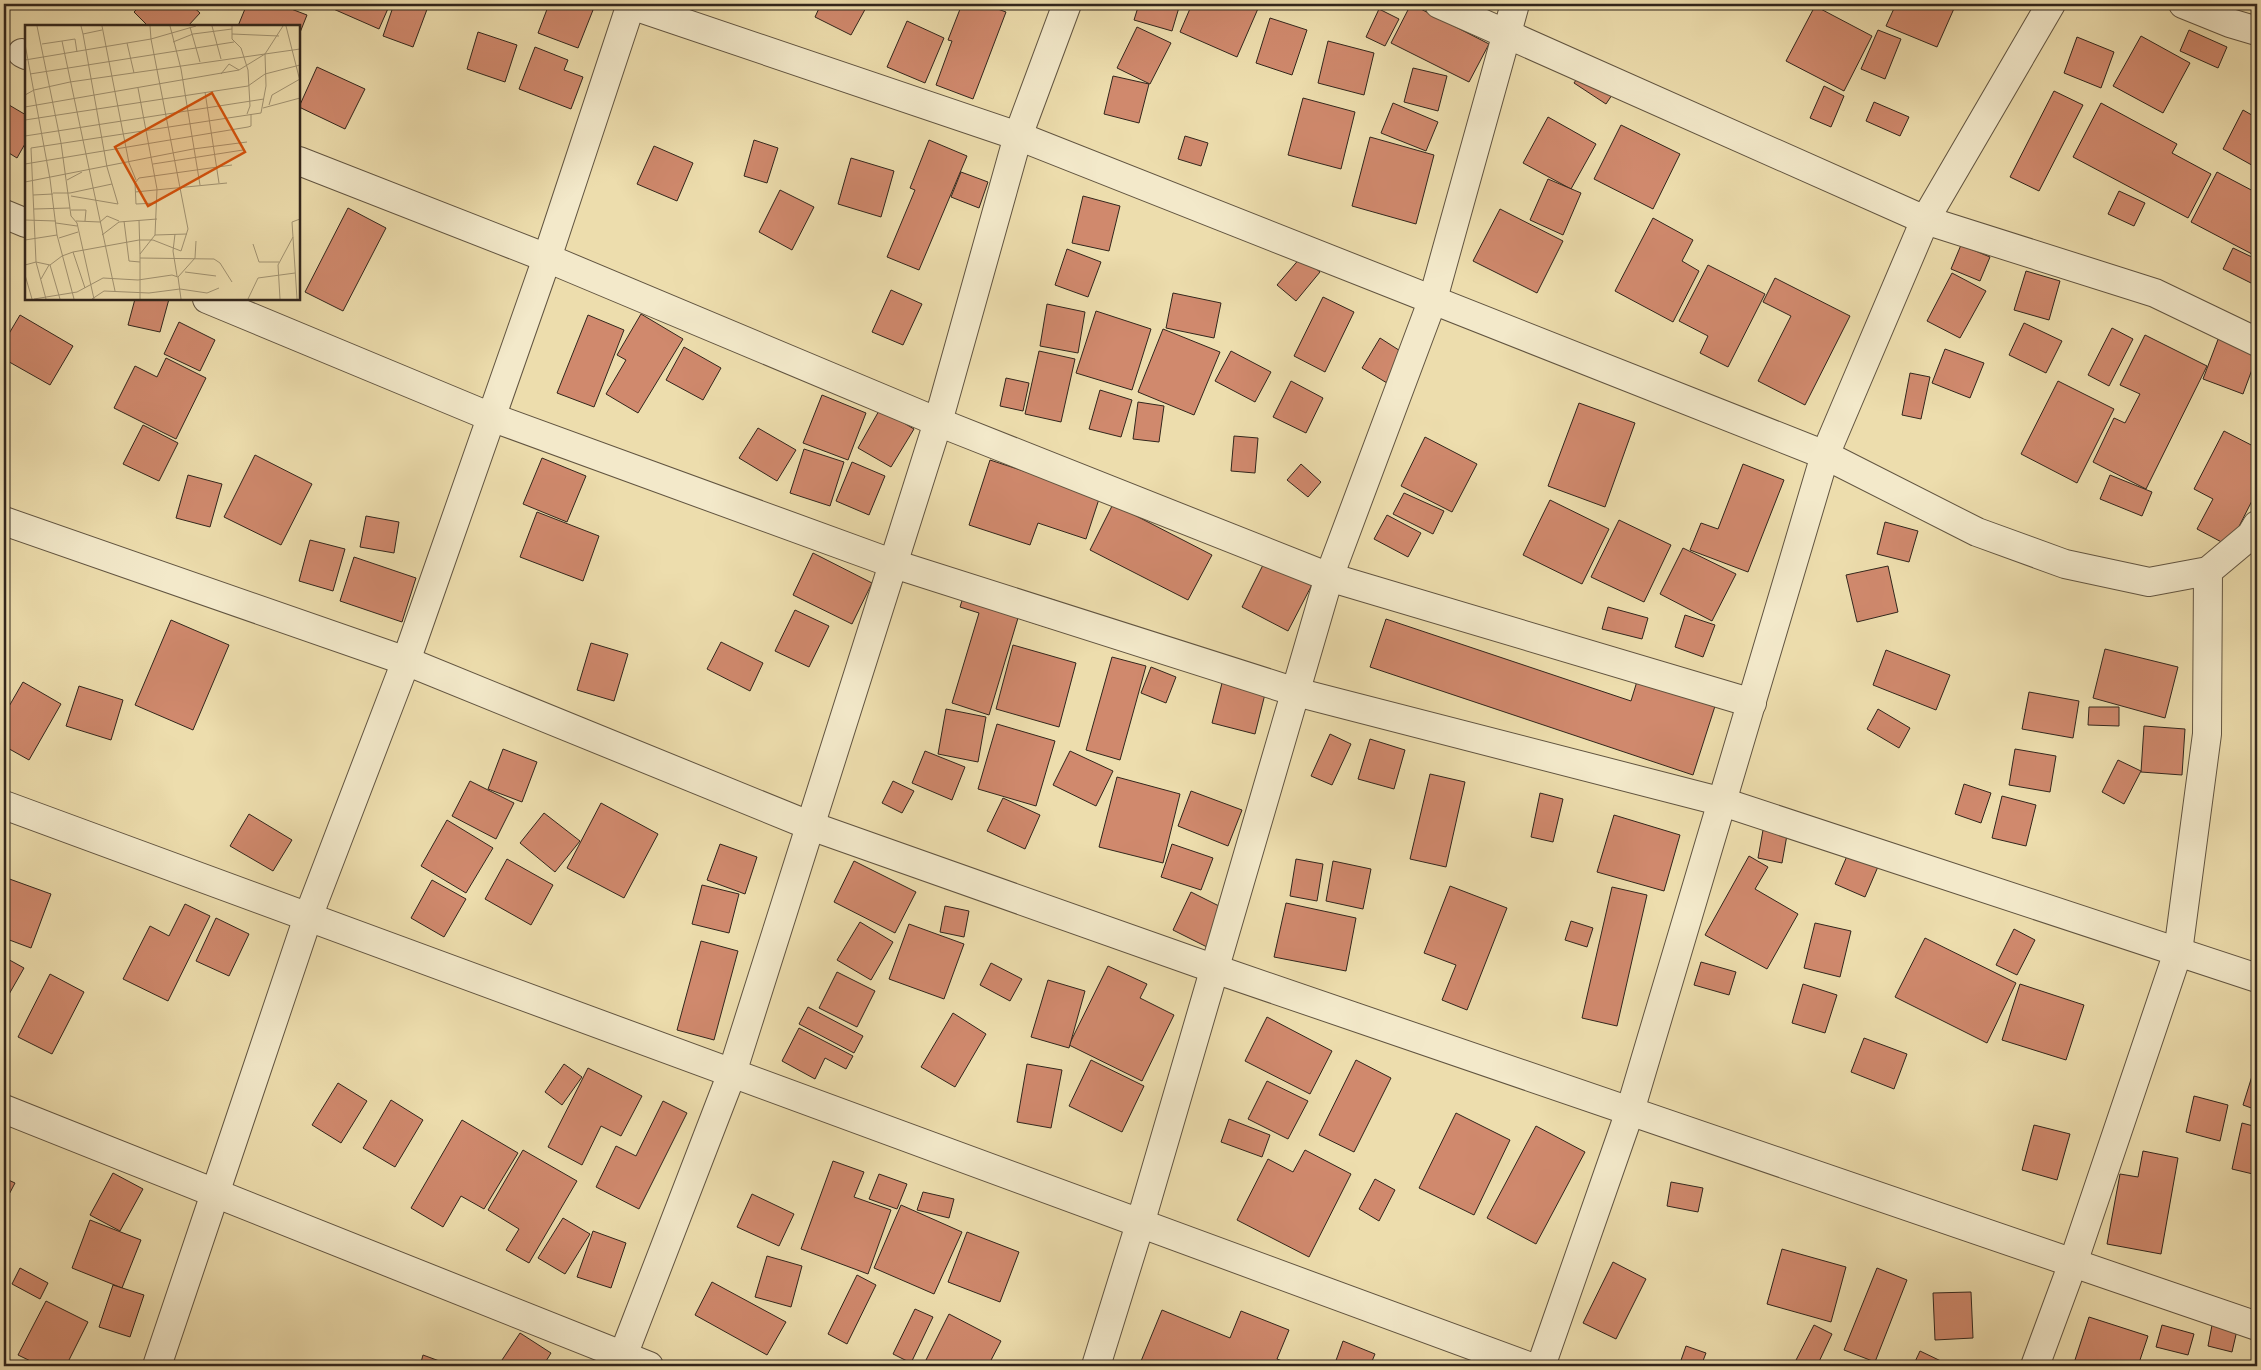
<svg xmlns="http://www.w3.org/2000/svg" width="2261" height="1370" font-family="Alegreya,serif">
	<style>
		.building { fill: #d0896d; stroke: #32261c }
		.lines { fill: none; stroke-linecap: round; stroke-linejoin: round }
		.minor-casing { stroke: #615440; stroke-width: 30 }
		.minor { stroke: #f3e9ca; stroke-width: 28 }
		.inset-road { fill: none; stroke: #a29473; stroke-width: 1 }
		.view { fill: #d6540e; fill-opacity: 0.15; stroke: #d6540e; stroke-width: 2.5 }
		.inset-edge { fill: none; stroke: #32261c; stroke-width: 2.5 }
	</style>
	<rect width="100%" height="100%" fill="#edddad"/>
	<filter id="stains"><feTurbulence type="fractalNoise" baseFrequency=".004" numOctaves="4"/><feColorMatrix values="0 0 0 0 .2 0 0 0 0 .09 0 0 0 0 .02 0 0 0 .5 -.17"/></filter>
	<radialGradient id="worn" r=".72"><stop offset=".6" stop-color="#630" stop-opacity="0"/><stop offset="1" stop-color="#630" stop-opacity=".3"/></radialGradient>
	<!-- building -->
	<g class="building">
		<path d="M142,4H190L200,13L188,26H148L134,12Z"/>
		<path d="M247,4H278L307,15L299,35V26H238Z"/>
		<path d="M322,4H390L379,29Z"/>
		<path d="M394,4H429L413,47L383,36Z"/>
		<path d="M549,4H577L593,10L578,48L538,33Z"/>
		<path d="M821,4H868L851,35L815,17Z"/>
		<path d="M962,4H984L1006,12L973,99L936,85L952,41L948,40Z"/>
		<path d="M1139,4H1180L1172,31L1134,20Z"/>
		<path d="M1192,4H1260L1237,57L1180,32Z"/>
		<path d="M1411,4L1489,44L1469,82L1391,43Z"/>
		<path d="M1896,4H1956L1937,47L1886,26Z"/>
		<path d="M1815,6L1872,36L1844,91L1786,61Z"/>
		<path d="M1379,9L1399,19L1385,46L1366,37Z"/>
		<path d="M1270,18L1307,30L1292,75L1256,63Z"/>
		<path d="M907,21L944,38L925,83L887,67Z"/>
		<path d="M1137,27L1171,43L1150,84L1117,68Z"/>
		<path d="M1878,30L1901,39L1885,79L1861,69Z"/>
		<path d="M2189,30L2227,47L2218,68L2180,51Z"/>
		<path d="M478,32L517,45L505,82L467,69Z"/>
		<path d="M2141,36L2190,63L2163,113L2113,86Z"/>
		<path d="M2077,37L2114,52L2101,88L2064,73Z"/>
		<path d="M1328,41L1374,53L1364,95L1318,83Z"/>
		<path d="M535,47L568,60L564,70L583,77L571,109L519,89Z"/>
		<path d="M1586,65L1618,86L1606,104L1574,83Z"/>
		<path d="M317,67L365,89L345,129L299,107Z"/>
		<path d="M1413,68L1447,76L1438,111L1404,102Z"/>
		<path d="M1113,76L1149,84L1139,123L1104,114Z"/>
		<path d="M1824,86L1844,96L1831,127L1810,118Z"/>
		<path d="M2054,91L2083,105L2039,191L2010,177Z"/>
		<path d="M1303,98L1355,112L1341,169L1288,155Z"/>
		<path d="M4,102L26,115V142L17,158L4,150Z"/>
		<path d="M1874,102L1909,117L1900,136L1866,121Z"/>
		<path d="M1393,103L1438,122L1426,151L1381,133Z"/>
		<path d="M2101,103L2177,144L2172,153L2211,174L2188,218L2073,157Z"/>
		<path d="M2243,110L2257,118V168L2223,149Z"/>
		<path d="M1548,117L1596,144L1571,189L1523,163Z"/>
		<path d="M1621,125L1680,154L1653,209L1594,179Z"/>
		<path d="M1185,136L1208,143L1201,166L1178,159Z"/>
		<path d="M1370,137L1434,155L1416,224L1352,206Z"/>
		<path d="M754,140L778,148L767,183L744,176Z"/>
		<path d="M929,140L967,156L919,270L887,257L915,190L910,188Z"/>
		<path d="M654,146L693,163L677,201L637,184Z"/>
		<path d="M851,158L894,171L881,217L838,204Z"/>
		<path d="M961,172L988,182L979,208L951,197Z"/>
		<path d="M2217,172L2257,193V243L2252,254L2191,222Z"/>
		<path d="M1548,179L1581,193L1563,235L1530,220Z"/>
		<path d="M780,190L814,207L792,250L759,232Z"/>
		<path d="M2119,191L2145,203L2134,226L2108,214Z"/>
		<path d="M1083,196L1120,206L1109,251L1072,243Z"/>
		<path d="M348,208L386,228L343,311L305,292Z"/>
		<path d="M1500,209L1563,241L1537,293L1473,261Z"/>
		<path d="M1653,218L1693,240L1682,261L1699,271L1673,322L1615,291Z"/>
		<path d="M1961,245L1990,257L1980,281L1951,269Z"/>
		<path d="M2233,248L2254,258L2257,251V286L2223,269Z"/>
		<path d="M1067,249L1101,262L1088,297L1055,285Z"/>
		<path d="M1301,257L1320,272L1296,301L1277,285Z"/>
		<path d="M1708,265L1765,294L1728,367L1700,353L1708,336L1679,321Z"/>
		<path d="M2026,271L2060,281L2049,320L2014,310Z"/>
		<path d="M1952,273L1986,291L1960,338L1927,321Z"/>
		<path d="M1775,278L1850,316L1805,405L1758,381L1791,316L1763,302Z"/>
		<path d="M891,290L922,304L903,345L872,332Z"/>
		<path d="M1173,293L1221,303L1214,338L1166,328Z"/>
		<path d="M1323,297L1354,312L1325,372L1294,356Z"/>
		<path d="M135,299H169L160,332L128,325Z"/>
		<path d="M1047,304L1085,312L1078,353L1040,346Z"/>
		<path d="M1096,311L1151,329L1132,390L1076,373Z"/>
		<path d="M641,314L683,339L638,413L606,394L626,360L617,355Z"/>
		<path d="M20,315L73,346L50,385L4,359V342Z"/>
		<path d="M588,315L624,330L594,407L557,393Z"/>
		<path d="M179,322L215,340L200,371L164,354Z"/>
		<path d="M2024,323L2062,341L2046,373L2009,355Z"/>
		<path d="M2112,328L2133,339L2109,386L2088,375Z"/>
		<path d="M1163,329L1220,352L1194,415L1138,392Z"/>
		<path d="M2222,329L2257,342V356L2243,394L2203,379Z"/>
		<path d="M2145,335L2207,366L2146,489L2093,462L2114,418L2125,423L2140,394L2120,385Z"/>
		<path d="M1380,338L1405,354L1387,383L1362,368Z"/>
		<path d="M684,347L721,368L703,400L666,380Z"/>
		<path d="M1945,349L1984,363L1970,398L1932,383Z"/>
		<path d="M1039,351L1075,359L1061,422L1025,414Z"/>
		<path d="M1231,351L1271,372L1255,402L1215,381Z"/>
		<path d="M166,358L206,378L176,439L114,408L135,366L157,377Z"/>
		<path d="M1910,373L1930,377L1921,419L1902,415Z"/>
		<path d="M1006,378L1029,383L1023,411L1000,406Z"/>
		<path d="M1291,381L1323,398L1306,433L1273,417Z"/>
		<path d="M2058,381L2114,409L2077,483L2021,454Z"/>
		<path d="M1100,390L1132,400L1121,437L1089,429Z"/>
		<path d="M822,395L866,413L848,460L803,443Z"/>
		<path d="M1138,402L1164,406L1159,442L1133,439Z"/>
		<path d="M1579,403L1635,423L1605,507L1548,486Z"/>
		<path d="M880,409L914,429L891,467L858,448Z"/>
		<path d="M143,425L178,443L159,481L123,464Z"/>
		<path d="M758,428L796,450L777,481L739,458Z"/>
		<path d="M2224,431L2257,448V491L2229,546L2197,529L2213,499L2194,489Z"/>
		<path d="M1234,436L1258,438L1255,473L1231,471Z"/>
		<path d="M1425,437L1477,464L1452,512L1401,486Z"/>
		<path d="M804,449L844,462L830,506L790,493Z"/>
		<path d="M255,455L312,484L281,545L224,517Z"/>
		<path d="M542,458L586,476L567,522L523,504Z"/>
		<path d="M990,460L1100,496L1086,539L1038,523L1030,545L969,525Z"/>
		<path d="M852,462L885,476L869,515L836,501Z"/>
		<path d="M1301,464L1321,482L1308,497L1287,480Z"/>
		<path d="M1743,464L1784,480L1748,572L1690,550L1701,523L1718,529Z"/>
		<path d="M188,475L222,484L210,527L176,518Z"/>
		<path d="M2110,475L2152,492L2142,516L2100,499Z"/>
		<path d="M1404,493L1444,511L1433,534L1393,514Z"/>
		<path d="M1550,500L1609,529L1582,584L1523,555Z"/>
		<path d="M1113,504L1212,555L1188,600L1090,550Z"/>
		<path d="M537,512L599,536L583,581L520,557Z"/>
		<path d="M1387,515L1421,533L1408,557L1374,539Z"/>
		<path d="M366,516L399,522L394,553L360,547Z"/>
		<path d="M1619,520L1671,545L1644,602L1591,577Z"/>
		<path d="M1885,522L1918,531L1909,562L1877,554Z"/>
		<path d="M310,540L345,549L333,591L299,581Z"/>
		<path d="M1683,548L1736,574L1712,621L1660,594Z"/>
		<path d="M813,553L872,583L852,624L793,595Z"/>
		<path d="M1269,553L1316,577L1288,631L1242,607Z"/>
		<path d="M354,557L416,578L402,622L340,601Z"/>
		<path d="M1888,566L1898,612L1857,622L1846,575Z"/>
		<path d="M970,575L1057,601L1049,628L1018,618L989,715L952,703L979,613L960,607Z"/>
		<path d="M1608,607L1648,618L1642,639L1602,629Z"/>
		<path d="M795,610L829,626L809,667L775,651Z"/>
		<path d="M1685,615L1715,625L1703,657L1675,647Z"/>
		<path d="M1386,619L1631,701L1638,678L1716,703L1693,775L1370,667Z"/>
		<path d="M171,620L229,645L193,730L135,705Z"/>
		<path d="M721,642L763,663L750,691L707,669Z"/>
		<path d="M591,643L628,654L614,701L577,690Z"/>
		<path d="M1013,645L1076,663L1059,727L996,709Z"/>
		<path d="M2105,649L2178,667L2165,718L2093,698Z"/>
		<path d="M1886,650L1950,675L1936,710L1873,685Z"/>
		<path d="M1112,657L1146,666L1120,760L1086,750Z"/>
		<path d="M1151,667L1176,677L1166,703L1141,693Z"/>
		<path d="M1225,671L1268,682L1255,734L1212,723Z"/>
		<path d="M23,682L61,704L29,760L4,746V715Z"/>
		<path d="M79,686L123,700L111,740L66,726Z"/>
		<path d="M2029,692L2079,701L2073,738L2022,729Z"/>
		<path d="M2089,707H2119V726L2088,725Z"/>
		<path d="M946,709L986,717L978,762L938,754Z"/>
		<path d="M1878,709L1910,728L1899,748L1867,729Z"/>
		<path d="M997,724L1055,741L1036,806L978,789Z"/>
		<path d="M2144,726L2185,729L2182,775L2141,772Z"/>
		<path d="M1330,734L1351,744L1332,785L1311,776Z"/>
		<path d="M1370,739L1405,750L1394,789L1358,779Z"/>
		<path d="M503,749L537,762L522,802L488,789Z"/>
		<path d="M2015,749L2056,756L2050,792L2009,785Z"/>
		<path d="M925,751L965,767L952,800L912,783Z"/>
		<path d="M1070,751L1113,771L1096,806L1053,785Z"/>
		<path d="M2118,760L2141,771L2124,804L2102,792Z"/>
		<path d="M1430,774L1465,782L1446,867L1410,859Z"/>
		<path d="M1117,777L1180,794L1163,863L1099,847Z"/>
		<path d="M470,781L514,803L496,839L452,816Z"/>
		<path d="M893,781L914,791L902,813L882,803Z"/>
		<path d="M1964,784L1991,793L1981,823L1955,814Z"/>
		<path d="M1191,791L1242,810L1228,846L1178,826Z"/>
		<path d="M1540,793L1563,799L1553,842L1531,837Z"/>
		<path d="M2002,796L2036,805L2026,846L1992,838Z"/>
		<path d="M1003,798L1040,815L1025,849L987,831Z"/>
		<path d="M601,803L658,834L624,898L567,868Z"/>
		<path d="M544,813L580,841L555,872L520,843Z"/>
		<path d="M249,814L292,840L273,871L230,846Z"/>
		<path d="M1614,815L1680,835L1664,891L1597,872Z"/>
		<path d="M447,820L493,848L466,893L421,866Z"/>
		<path d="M1763,830L1787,835L1782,863L1758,858Z"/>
		<path d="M720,844L757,857L745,894L707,880Z"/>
		<path d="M1172,844L1213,858L1201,890L1161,877Z"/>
		<path d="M1850,849L1880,862L1865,897L1835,884Z"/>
		<path d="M1749,856L1768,867L1755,889L1798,914L1767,969L1705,935Z"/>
		<path d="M507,859L553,885L531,925L485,899Z"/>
		<path d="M1296,859L1323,864L1317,901L1290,896Z"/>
		<path d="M854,861L916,892L895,933L834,902Z"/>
		<path d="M1333,861L1371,869L1363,909L1326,901Z"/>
		<path d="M4,877L51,894L31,948L4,938Z"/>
		<path d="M432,880L466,899L444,937L411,918Z"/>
		<path d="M702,885L739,894L729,933L692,924Z"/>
		<path d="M1450,886L1507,908L1467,1010L1442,1000L1456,965L1424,953Z"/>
		<path d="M1612,887L1647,895L1617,1026L1582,1018Z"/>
		<path d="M1191,892L1233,913L1215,951L1173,930Z"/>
		<path d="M1286,903L1356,918L1346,971L1274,957Z"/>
		<path d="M185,904L210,916L168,1001L123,979L150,926L169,936Z"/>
		<path d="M945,906L969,911L964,937L940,932Z"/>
		<path d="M216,918L249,934L229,976L196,961Z"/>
		<path d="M1571,921L1593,928L1587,947L1565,940Z"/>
		<path d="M860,922L893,942L871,980L837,960Z"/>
		<path d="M1815,923L1851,931L1840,977L1804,968Z"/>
		<path d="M909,924L964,944L944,999L889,979Z"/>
		<path d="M2014,929L2035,940L2017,975L1996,965Z"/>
		<path d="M1925,938L2016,983L1987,1043L1895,997Z"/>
		<path d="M701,941L738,951L714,1040L677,1030Z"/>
		<path d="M4,957L24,968L4,1003Z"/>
		<path d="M1701,962L1736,972L1729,995L1694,985Z"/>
		<path d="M991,963L1022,979L1010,1001L980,985Z"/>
		<path d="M1108,966L1147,984L1140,998L1174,1015L1142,1081L1069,1045Z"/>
		<path d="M837,972L875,991L857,1027L819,1008Z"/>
		<path d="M50,974L84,992L52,1054L18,1037Z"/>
		<path d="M1048,980L1085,991L1069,1048L1031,1037Z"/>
		<path d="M1803,984L1837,995L1825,1033L1792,1023Z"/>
		<path d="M2020,984L2084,1005L2066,1060L2002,1040Z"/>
		<path d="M808,1007L863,1036L854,1053L799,1024Z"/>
		<path d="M953,1013L986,1034L955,1087L921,1067Z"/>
		<path d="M1267,1017L1332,1051L1310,1094L1245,1061Z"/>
		<path d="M799,1028L853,1056L846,1069L825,1058L815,1079L782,1061Z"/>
		<path d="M1864,1038L1907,1054L1894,1089L1851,1072Z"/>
		<path d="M1091,1060L1144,1086L1122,1132L1069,1106Z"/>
		<path d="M1356,1060L1391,1078L1354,1152L1319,1135Z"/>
		<path d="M2257,1060V1110L2243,1105Z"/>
		<path d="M564,1064L582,1077L562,1105L545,1092Z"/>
		<path d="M1027,1064L1062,1070L1051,1128L1017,1122Z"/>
		<path d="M588,1068L642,1096L621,1136L601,1126L582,1165L548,1147Z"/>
		<path d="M1267,1081L1308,1101L1288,1139L1248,1119Z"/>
		<path d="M338,1083L367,1101L341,1143L312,1125Z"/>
		<path d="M2194,1096L2228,1105L2220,1141L2186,1132Z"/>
		<path d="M391,1100L423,1120L395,1167L363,1148Z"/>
		<path d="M663,1101L687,1113L639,1209L596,1187L616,1146L636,1156Z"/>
		<path d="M1456,1113L1510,1140L1474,1215L1419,1188Z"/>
		<path d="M1229,1119L1270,1135L1262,1157L1221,1142Z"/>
		<path d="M462,1120L518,1153L484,1209L461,1196L443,1227L411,1208Z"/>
		<path d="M2242,1123L2257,1127V1175L2232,1169Z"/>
		<path d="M2034,1125L2070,1134L2057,1180L2022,1170Z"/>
		<path d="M1536,1126L1585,1152L1536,1244L1487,1218Z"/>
		<path d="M523,1150L577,1181L529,1263L506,1250L519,1229L488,1210Z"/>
		<path d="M1305,1150L1351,1174L1309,1257L1237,1220L1268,1159L1293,1172Z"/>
		<path d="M2143,1151L2178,1158L2161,1254L2107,1244L2120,1174L2138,1177Z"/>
		<path d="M833,1161L864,1172L854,1197L891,1210L868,1274L801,1249Z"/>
		<path d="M113,1173L143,1189L120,1231L90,1215Z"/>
		<path d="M879,1174L907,1184L897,1209L869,1199Z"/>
		<path d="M4,1178L15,1183L4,1204Z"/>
		<path d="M1375,1179L1395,1190L1379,1221L1359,1209Z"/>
		<path d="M1671,1182L1703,1188L1698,1212L1667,1206Z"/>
		<path d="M923,1192L954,1199L949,1218L917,1210Z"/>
		<path d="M752,1194L794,1214L779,1246L737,1227Z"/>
		<path d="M901,1205L962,1232L934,1294L874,1268Z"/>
		<path d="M563,1218L590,1234L565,1274L538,1258Z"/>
		<path d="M90,1220L141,1240L122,1288L72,1268Z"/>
		<path d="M593,1231L626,1243L611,1288L577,1277Z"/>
		<path d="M967,1232L1019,1252L1000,1302L948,1282Z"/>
		<path d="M1782,1249L1846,1267L1831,1322L1767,1304Z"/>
		<path d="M767,1256L802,1266L791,1307L755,1297Z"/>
		<path d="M1613,1262L1646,1279L1616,1339L1583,1323Z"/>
		<path d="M20,1268L48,1283L40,1299L12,1284Z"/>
		<path d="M1877,1268L1907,1280L1875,1362L1844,1350Z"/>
		<path d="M857,1275L876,1285L847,1344L828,1334Z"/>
		<path d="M712,1282L786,1322L767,1355L695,1315Z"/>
		<path d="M113,1285L144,1295L130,1337L99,1327Z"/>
		<path d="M1971,1292L1973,1338L1935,1340L1933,1293Z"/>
		<path d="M46,1301L88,1322L66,1366H41L18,1355Z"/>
		<path d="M915,1309L933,1317L911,1363L893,1354Z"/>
		<path d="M1162,1310L1230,1338L1241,1311L1289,1330L1277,1359L1295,1366H1139Z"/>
		<path d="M949,1314L1001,1341L988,1366H923Z"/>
		<path d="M2089,1317L2148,1336L2138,1366H2073Z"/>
		<path d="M2213,1320L2238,1326L2232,1352L2208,1346Z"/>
		<path d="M1814,1325L1832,1334L1817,1366H1793Z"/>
		<path d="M2162,1325L2194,1334L2188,1355L2156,1347Z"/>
		<path d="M520,1333L551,1353L543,1366H498Z"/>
		<path d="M1343,1341L1375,1354L1370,1366H1334Z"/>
		<path d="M1686,1346L1706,1353L1701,1366H1679Z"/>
		<path d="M1920,1351L1943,1362L1941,1366H1913Z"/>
		<path d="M423,1355L453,1366H420Z"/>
	</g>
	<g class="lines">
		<defs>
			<g id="minor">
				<path d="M628,4L1018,136L1825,455L1977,532L2065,564L2149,582L2208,571L2251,535L2257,525"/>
				<path d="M1439,4L1925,220L2155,293L2257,342"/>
				<path d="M2183,4L2230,23L2257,31"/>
				<path d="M22,53L26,55"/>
				<path d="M299,161L547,258L938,422L1329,577L1752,703"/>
				<path d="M4,214L26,223"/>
				<path d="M207,299L491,417L894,564L1296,692L1723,802L2257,978"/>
				<path d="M4,521L406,661L811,826L1215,969L2257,1326"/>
				<path d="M4,805L1528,1366"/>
				<path d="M4,1109L649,1366"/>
				<path d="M157,1366L308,917L406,661L547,258L631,4"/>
				<path d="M619,1366L732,1073L938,422L1018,136L1067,4"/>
				<path d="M1096,1366L1140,1224L1329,577L1433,299L1515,4"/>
				<path d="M1541,1366L1630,1111L1825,455L1925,220L2051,4"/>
				<path d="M2035,1366L2073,1263L2178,952L2207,734L2208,571"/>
			</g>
		</defs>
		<!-- minor casing -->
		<use href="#minor" class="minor-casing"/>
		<!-- minor -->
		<use href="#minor" class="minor"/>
	</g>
	<!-- overview -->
	<g transform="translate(25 25)">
		<rect width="275" height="275" fill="#edddad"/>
		<path class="inset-road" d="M12,1L36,118L46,191L52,198L69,274M56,1L58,9L77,5M77,1L104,138L111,155M145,1L156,44L175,160M187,1L196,34M207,1V14L216,23L223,45L225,81L222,89M261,1L275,56M165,2L175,37M207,9L254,11M37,16L50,14L52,27M148,17L168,9L207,4M102,18L109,48M0,19L25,154L32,210L49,274M17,19L37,16L90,266M0,35L126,14L125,1M5,49L209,17M196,49L204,39L214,45M113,63L132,164L130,210L115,229V274M180,67L194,158M0,70L9,65L45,57L240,29M244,80L247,70L275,54M0,82L214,45L240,29L258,1M238,83L275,73M0,95L223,61L240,49L275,40M0,111L239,74M0,139L223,102L226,101V89M128,139L218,125M42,155L57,147M0,157L168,124L222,117M110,167L202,158M28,168H45L87,159M8,170L28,169M46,171L93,179L82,142L58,9M132,178L111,179L110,158L114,153L207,140M9,184L45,183M46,185H61L60,196M0,195L31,196M114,195L115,229M51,196L75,197L82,191L94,196M99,196L104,236L115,237M31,198L52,201M150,209L148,226L152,251M77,210L94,197L132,194M130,210L162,209M34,213L53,207M0,215L32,210M228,219L234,237H254M48,227L60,263M115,233L189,234L195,238L207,257M0,240L11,237L25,240L37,231L48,227L114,215H128L156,226L163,204L126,14L171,1M25,240L35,274M160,247L191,251M0,250L7,274M153,252L170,233L171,216M16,254L24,240M9,274L52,267L78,253L113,255L147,250L153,252L156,274M21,274L11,237L6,123L236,88L241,61L240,29L275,24M67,274L79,266L124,268L155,264L182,268L194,263M223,274L233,253L270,248M255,274L253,240L268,212M272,274L267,197L275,194"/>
		<path class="view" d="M187,68L220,127L123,181L90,122Z"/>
		<rect width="275" height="275" class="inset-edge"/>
	</g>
	<!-- margin -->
	<rect width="2261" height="1370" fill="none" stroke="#edddad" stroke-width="20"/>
	<rect x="5" y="5" width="2251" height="1360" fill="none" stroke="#32261c" stroke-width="2.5"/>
	<rect x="10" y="10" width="2241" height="1350" fill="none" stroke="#32261c"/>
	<rect width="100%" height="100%" filter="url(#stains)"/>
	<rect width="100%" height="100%" fill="url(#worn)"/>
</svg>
